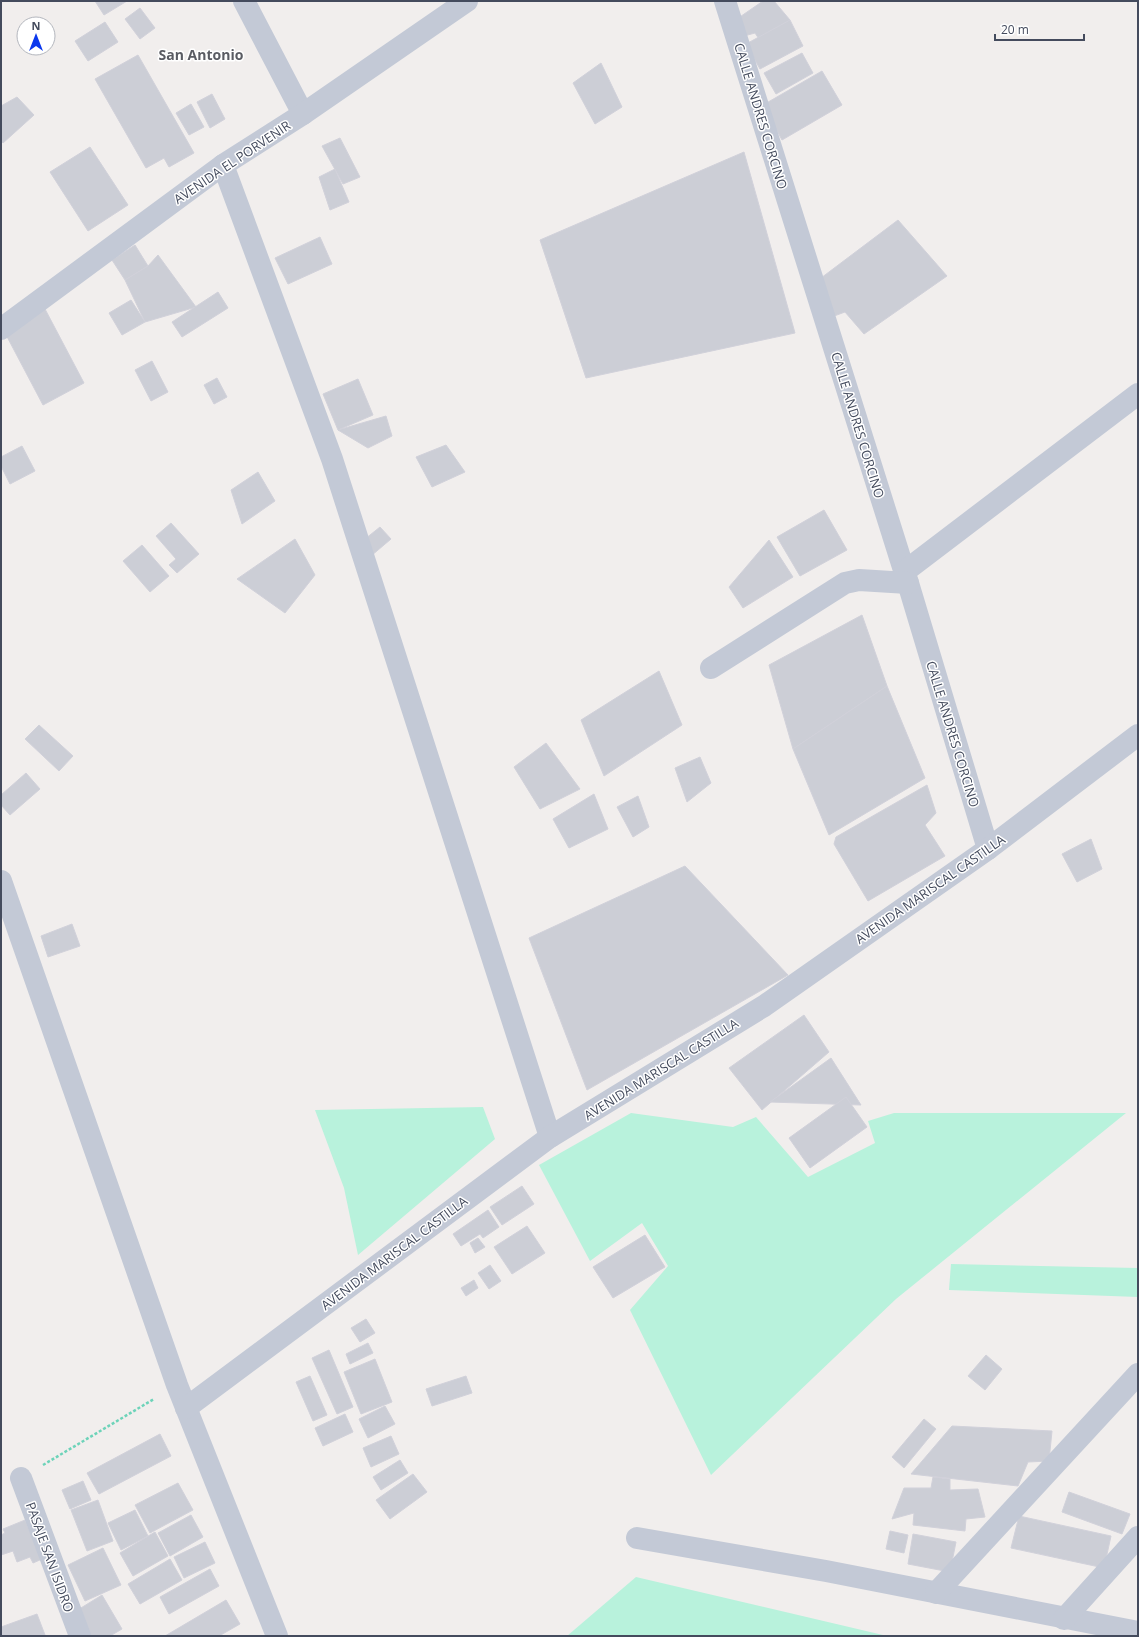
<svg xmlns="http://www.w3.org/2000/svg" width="1139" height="1637" font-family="'Open Sans',sans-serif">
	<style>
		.green { fill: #b8f2dc }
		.building { fill: #ccced6; stroke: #d1d1da }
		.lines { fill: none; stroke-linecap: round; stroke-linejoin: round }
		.path { stroke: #6dd3b9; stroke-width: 2.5; stroke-dasharray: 3 2; stroke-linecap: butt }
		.minor { stroke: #c3c9d6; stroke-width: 22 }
		.labels { text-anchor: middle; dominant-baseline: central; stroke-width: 3; stroke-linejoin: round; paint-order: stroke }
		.street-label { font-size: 13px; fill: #444b5d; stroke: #fff }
		.neighbourhood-label { font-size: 14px; font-weight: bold; fill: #5a5c63; stroke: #fff }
	</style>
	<rect width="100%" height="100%" fill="#f1eeed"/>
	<!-- green -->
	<g class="green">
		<path d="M483,1107L495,1139L358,1255L344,1188L315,1110Z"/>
		<path d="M631,1113L733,1127L756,1117L808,1177L875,1143L868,1121L894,1113H1126L896,1299L711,1475L630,1310L668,1266L642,1223L590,1261L539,1165Z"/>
		<path d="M951,1264L1138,1268V1297L949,1290Z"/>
		<path d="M636,1577L883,1635V1636H567Z"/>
	</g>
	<!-- building -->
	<g class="building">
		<path d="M95,1H127L104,15Z"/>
		<path d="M763,1H774L790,20L761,42L755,33L744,36L734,21Z"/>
		<path d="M140,8L155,28L140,39L125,19Z"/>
		<path d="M790,20L803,46L760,69L746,44Z"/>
		<path d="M105,22L118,42L88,61L75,41Z"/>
		<path d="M802,53L813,73L776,94L764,73Z"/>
		<path d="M138,55L194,153L169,167L164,158L146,168L95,79Z"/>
		<path d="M601,63L622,107L595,124L573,83Z"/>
		<path d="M822,71L842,105L782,140L763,105Z"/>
		<path d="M212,94L225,119L210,128L197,102Z"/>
		<path d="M17,97L34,115L3,143L1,141V106Z"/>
		<path d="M191,104L204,127L189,135L176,113Z"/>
		<path d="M340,138L360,177L343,184L322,146Z"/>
		<path d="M90,147L128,205L88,231L50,172Z"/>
		<path d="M744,152L795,333L586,378L540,240Z"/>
		<path d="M335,169L349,202L330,210L319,177Z"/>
		<path d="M898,220L947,276L864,334L845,312L826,319L817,281Z"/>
		<path d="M320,237L332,264L288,284L275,258Z"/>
		<path d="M135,245L148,266L125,280L112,260Z"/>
		<path d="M158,255L196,307L145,322L125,280L148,266Z"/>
		<path d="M218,292L228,308L182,337L172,322Z"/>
		<path d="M131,300L145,322L122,335L109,313Z"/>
		<path d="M45,309L84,383L43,405L4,331Z"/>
		<path d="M152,361L168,392L151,401L135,370Z"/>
		<path d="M217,378L227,397L214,404L204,385Z"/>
		<path d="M358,379L373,415L338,430L323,394Z"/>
		<path d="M386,416L392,436L368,448L338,430Z"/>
		<path d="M446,445L465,472L432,487L416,457Z"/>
		<path d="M22,446L35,471L10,484L1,466V457Z"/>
		<path d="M258,472L275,501L242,524L231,490Z"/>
		<path d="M824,510L847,550L800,576L777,537Z"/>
		<path d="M171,523L199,554L177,573L169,565L176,559L156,536Z"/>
		<path d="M380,527L391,539L371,556L360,543Z"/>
		<path d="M295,539L315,575L285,613L237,579Z"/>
		<path d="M769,540L793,577L743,608L729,587Z"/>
		<path d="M142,545L169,576L150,592L123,561Z"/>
		<path d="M862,615L887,686L793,749L769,665Z"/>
		<path d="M659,671L682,725L604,776L581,720Z"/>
		<path d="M887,686L925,778L829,835L793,749Z"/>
		<path d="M39,725L73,756L59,771L25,739Z"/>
		<path d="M546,743L580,789L540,809L514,767Z"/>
		<path d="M700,757L711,783L687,802L675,768Z"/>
		<path d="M26,773L40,789L10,815L1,805V795Z"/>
		<path d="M927,785L936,813L925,825L945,856L868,901L834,844L836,837Z"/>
		<path d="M594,794L608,829L569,848L553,819Z"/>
		<path d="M638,796L649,827L633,837L617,807Z"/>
		<path d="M1091,839L1102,869L1077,882L1062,854Z"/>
		<path d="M685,866L788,975L587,1090L529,938Z"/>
		<path d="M72,924L80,946L48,957L41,936Z"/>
		<path d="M804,1015L829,1052L762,1110L729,1068Z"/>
		<path d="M831,1058L861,1105L770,1102Z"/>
		<path d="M846,1097L867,1127L810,1168L789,1138Z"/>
		<path d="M522,1186L534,1204L502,1225L490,1207Z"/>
		<path d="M488,1210L499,1227L483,1238L480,1234L461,1246L453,1234Z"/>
		<path d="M527,1226L545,1253L512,1274L494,1247Z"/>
		<path d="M645,1235L665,1267L613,1298L593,1267Z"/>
		<path d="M478,1238L485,1247L475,1253L470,1243Z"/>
		<path d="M490,1265L501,1281L489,1289L478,1273Z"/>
		<path d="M474,1280L478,1288L466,1296L461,1288Z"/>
		<path d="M366,1319L375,1333L360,1342L351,1328Z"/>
		<path d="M368,1343L373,1353L350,1364L346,1354Z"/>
		<path d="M329,1350L353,1407L337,1414L312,1358Z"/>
		<path d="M986,1355L1002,1369L985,1390L968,1376Z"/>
		<path d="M375,1359L392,1402L361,1414L344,1372Z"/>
		<path d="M310,1376L327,1415L313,1421L296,1382Z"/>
		<path d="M466,1376L472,1393L432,1406L426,1389Z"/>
		<path d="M385,1406L395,1424L368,1438L359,1419Z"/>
		<path d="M345,1414L353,1432L323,1446L315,1428Z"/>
		<path d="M924,1419L936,1429L904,1468L892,1457Z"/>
		<path d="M952,1426L1052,1431L1049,1461L1028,1462L1018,1486L911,1474Z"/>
		<path d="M160,1434L171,1456L99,1494L87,1473Z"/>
		<path d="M391,1436L399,1454L371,1467L363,1448Z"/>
		<path d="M400,1460L408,1473L381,1490L373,1477Z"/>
		<path d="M413,1474L427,1492L390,1519L376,1500Z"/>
		<path d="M933,1477L950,1479V1490L978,1489L985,1517L966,1519L965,1531L913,1525L914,1513L892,1519L904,1488H931Z"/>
		<path d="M83,1481L91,1500L70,1509L62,1490Z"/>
		<path d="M178,1483L193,1510L150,1533L135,1505Z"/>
		<path d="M1069,1492L1130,1514L1122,1534L1062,1512Z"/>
		<path d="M98,1500L113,1541L87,1551L71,1510Z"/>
		<path d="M135,1510L148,1536L121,1550L108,1523Z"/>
		<path d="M191,1515L203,1537L170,1556L158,1533Z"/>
		<path d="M1019,1516L1111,1536L1104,1568L1011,1548Z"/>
		<path d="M25,1520L42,1559L33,1563L30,1557L17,1562L13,1551L1,1555V1535L5,1533L3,1529Z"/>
		<path d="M890,1531L908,1535L904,1553L886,1549Z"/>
		<path d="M155,1532L168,1556L133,1576L120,1553Z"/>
		<path d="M913,1534L956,1542L950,1572L908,1564Z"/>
		<path d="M205,1542L215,1563L184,1578L174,1557Z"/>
		<path d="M103,1548L121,1585L85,1601L68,1565Z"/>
		<path d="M170,1559L182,1580L140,1604L128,1584Z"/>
		<path d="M210,1569L219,1586L169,1614L160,1597Z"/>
		<path d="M102,1595L122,1629L110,1636H91L76,1611Z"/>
		<path d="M226,1600L240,1624L219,1636H165Z"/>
		<path d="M37,1614L45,1635L2,1636L1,1627Z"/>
	</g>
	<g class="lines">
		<!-- path -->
		<path class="path" d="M43,1465L154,1399"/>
		<!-- minor -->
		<g class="minor">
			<path d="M244,1L303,114"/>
			<path d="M725,1L908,583L988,849"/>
			<path d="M223,165L332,459L550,1137"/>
			<path d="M1,329L223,165L303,114L467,1"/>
			<path d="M904,572L1138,394"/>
			<path d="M711,668L845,583L859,580L908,583"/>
			<path d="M1,881L177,1385L277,1636"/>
			<path d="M186,1408L550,1137L764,1006L988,849L1138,735"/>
			<path d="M21,1478L80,1636"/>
			<path d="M637,1538L826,1571L1138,1632"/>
			<path d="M936,1593L1138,1374"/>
			<path d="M1064,1619L1138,1537"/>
		</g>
	</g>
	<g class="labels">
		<!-- street labels -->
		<g class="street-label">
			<text transform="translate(761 116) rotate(73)">CALLE ANDRES CORCINO</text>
			<text transform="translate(232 162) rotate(-34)">AVENIDA EL PORVENIR</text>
			<text transform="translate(858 425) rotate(73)">CALLE ANDRES CORCINO</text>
			<text transform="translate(953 734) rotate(73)">CALLE ANDRES CORCINO</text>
			<text transform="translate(930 889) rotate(-35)">AVENIDA MARISCAL CASTILLA</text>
			<text transform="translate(661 1069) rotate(-32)">AVENIDA MARISCAL CASTILLA</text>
			<text transform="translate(394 1253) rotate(-37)">AVENIDA MARISCAL CASTILLA</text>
			<text transform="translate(50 1557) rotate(70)">PASAJE SAN ISIDRO</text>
		</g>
		<!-- neighbourhood labels -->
		<g class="neighbourhood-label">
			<text x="201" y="54">San Antonio</text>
		</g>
	</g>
	<!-- border -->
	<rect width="1139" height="1637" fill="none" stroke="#444b5d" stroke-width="4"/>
	<!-- north arrow -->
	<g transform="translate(36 36)"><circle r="19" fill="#ffffff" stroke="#b4b7be"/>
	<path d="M0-3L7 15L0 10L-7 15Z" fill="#0b38ed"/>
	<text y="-6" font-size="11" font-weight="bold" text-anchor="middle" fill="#444b5d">N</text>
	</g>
	<!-- scale -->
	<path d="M995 34v6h89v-6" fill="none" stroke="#444b5d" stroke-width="2"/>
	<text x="1001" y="34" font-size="12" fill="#444b5d" stroke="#ffffff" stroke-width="3" paint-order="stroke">20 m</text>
</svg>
